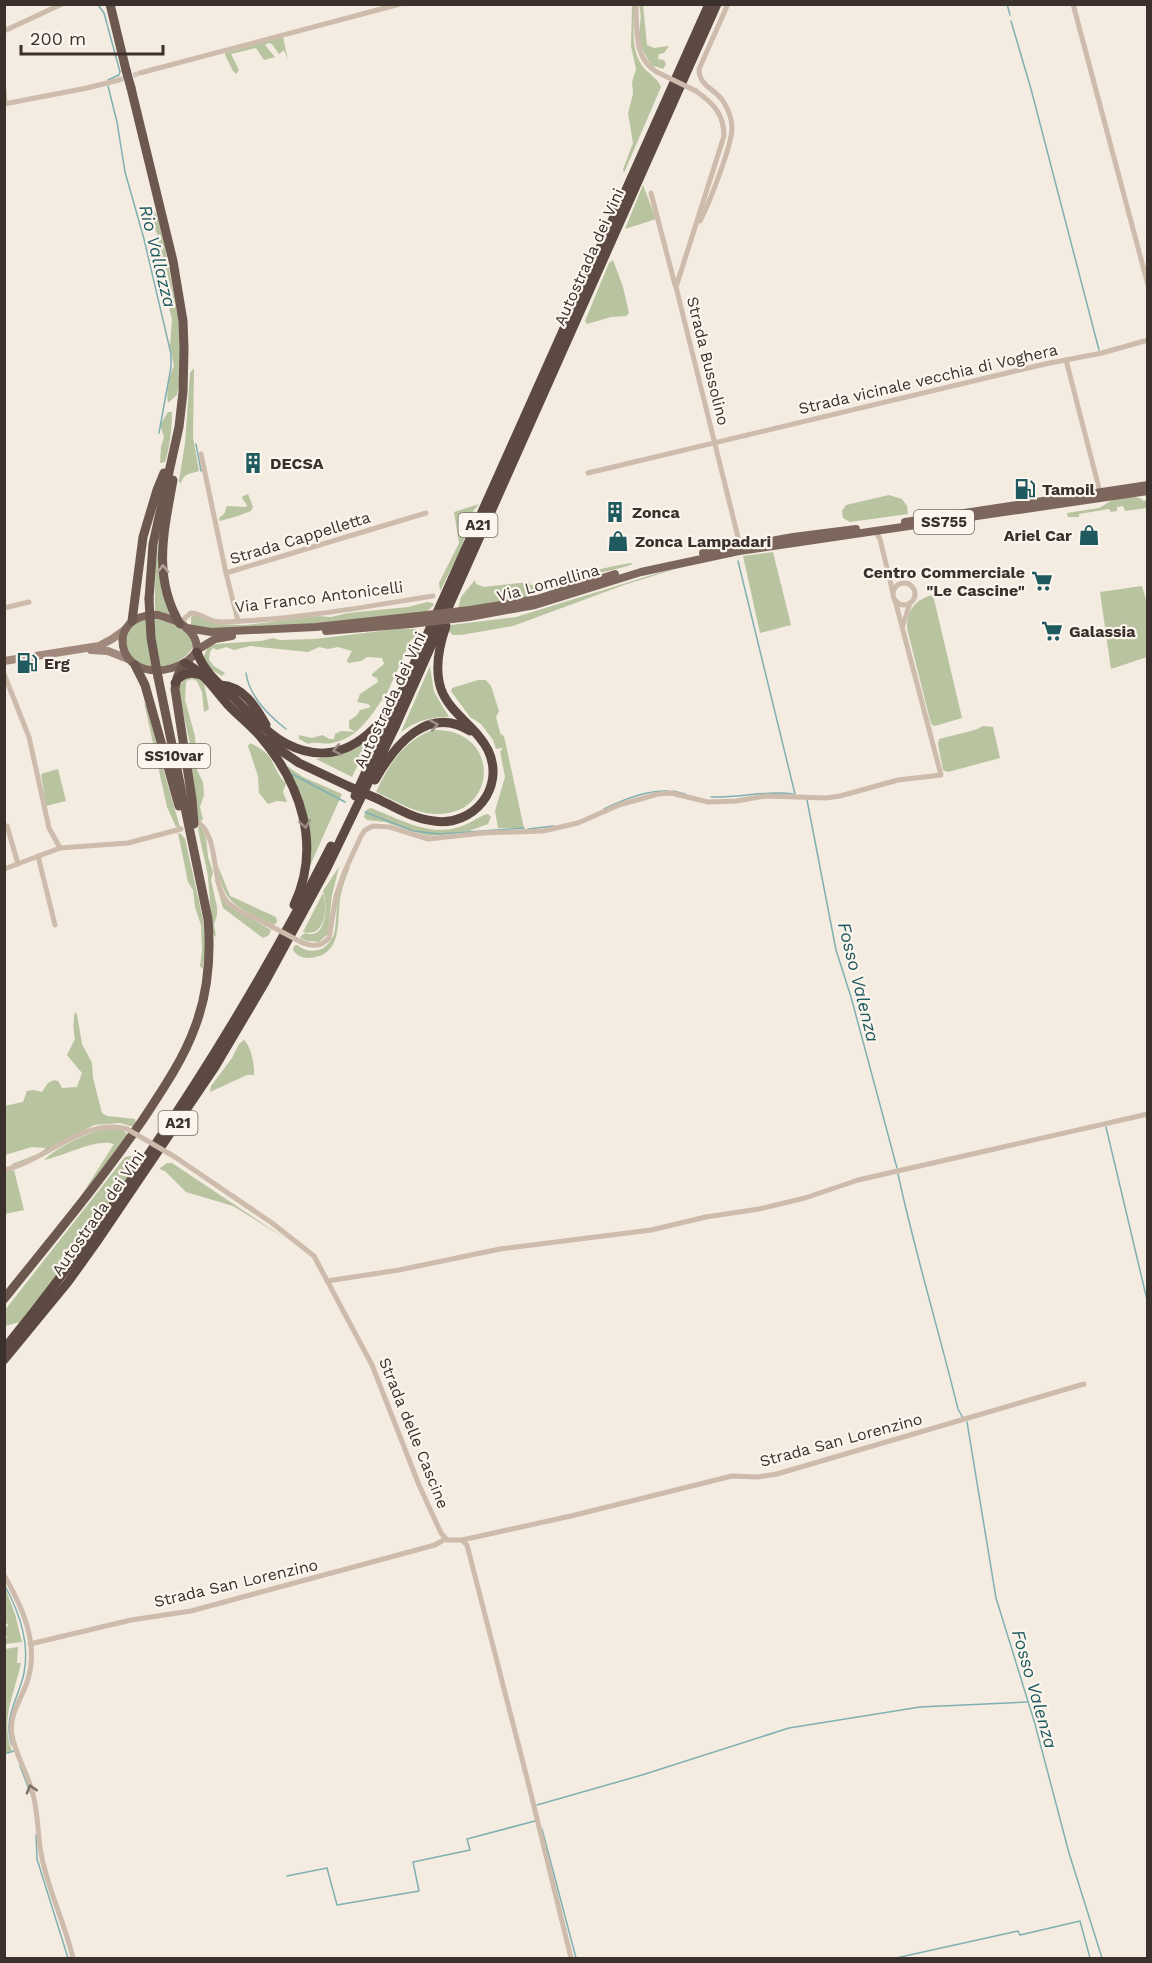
<svg xmlns="http://www.w3.org/2000/svg" width="1152" height="1963" font-family="'Work Sans',sans-serif">
	<style>
		.green { fill: #b8c4a0 }
		.lines { fill: none; stroke-linecap: round; stroke-linejoin: round }
		.stream { stroke: #7fb0b2; stroke-width: 1.5 }
		.minor-tunnel { stroke: #cfc6bd; stroke-width: 5; stroke-dasharray: 5 2.5; stroke-linecap: butt }
		.minor { stroke: #cdbbac; stroke-width: 5 }
		.secondary { stroke: #a18a7d; stroke-width: 8 }
		.primary { stroke: #7d675c; stroke-width: 8 }
		.trunk { stroke: #6c584f; stroke-width: 9 }
		.motorway { stroke: #5c4a42; stroke-width: 9 }
		.minor-bridge { stroke: #cdbbac; stroke-width: 5 }
		.primary-bridge { stroke: #7d675c; stroke-width: 8 }
		.trunk-bridge { stroke: #6c584f; stroke-width: 9 }
		.motorway-bridge { stroke: #5c4a42; stroke-width: 9 }
		.oneway { stroke: #b4a69e }
		.oneway2 { stroke: #9c8e87 }
		.oneway3 { stroke: #7d6f65 }
		.labels { text-anchor: middle; dominant-baseline: central; stroke-width: 4.5; stroke-linejoin: round; paint-order: stroke }
		.shield { fill: #fbf5ee; stroke: #756b66; stroke-width: 1.5 }
		.shield-label { font-size: 15px; font-weight: bold; fill: #3b302b }
		.street-label { font-size: 16px; fill: #3b302b; stroke: #fbf5ee }
		.poi-label { font-size: 16px; font-weight: bold; fill: #3b302b; stroke: #fbf5ee; text-anchor: start }
		.water-label { font-size: 18px; font-style: italic; fill: #1f5a5e; stroke: #fbf5ee }
	</style>
	<rect width="100%" height="100%" fill="#f4ebe1"/>
	<!-- green -->
	<g class="green">
		<path d="M632,5H634C635,24 630,43 640,62C645,73 657,76 661,87L624,173L623,169L633,143L628,113L633,94L632,82L636,69L631,46Z"/>
		<path d="M639,5H643L647,45L654,48L669,46L664,53L659,54L658,59L664,60L666,64L663,69L651,65C646,55 638,45 639,34C640,23 642,15 639,5Z"/>
		<path d="M283,37L288,60L284,50L279,54L272,44L268,43L265,45L275,57L264,60L256,48L231,54L239,70L236,74L233,71L225,55V53Z"/>
		<path d="M643,185L656,219L625,229Z"/>
		<path d="M151,207H153L161,225L179,323L181,373L177,395L168,403C166,393 169,375 174,366L170,346L172,319L169,308V296L157,234L150,215Z"/>
		<path d="M613,260L623,287L629,313L626,316L611,317L587,324L585,321L609,263Z"/>
		<path d="M194,368L193,437L199,471C191,474 183,473 181,484L179,481L185,443L190,373Z"/>
		<path d="M168,412H172C172,426 170,448 165,462L160,463L161,447L164,437L160,425Z"/>
		<path d="M248,494L253,507L251,511C241,515 231,518 220,521L219,518L224,514L227,506L246,507L247,505L242,498L243,496Z"/>
		<path d="M889,495L902,499L907,506L908,514L850,522L843,518L842,511L846,505Z"/>
		<path d="M1132,496L1142,499L1143,501L1147,500V508L1125,511L1123,506L1117,507V511L1111,512L1109,509L1079,514V517H1068L1067,513L1099,508L1114,499Z"/>
		<path d="M479,504L474,510L460,551L440,591L439,583L459,543L454,512Z"/>
		<path d="M164,508L160,579L173,616L155,613C154,577 157,543 164,508Z"/>
		<path d="M773,552L791,625L760,633L743,556Z"/>
		<path d="M630,563L633,564C621,569 608,570 596,574C581,579 566,591 550,588V584C556,581 562,581 568,579C588,571 609,567 630,563Z"/>
		<path d="M685,566L624,585L513,626L461,635H453L448,631L451,625L516,617L655,574Z"/>
		<path d="M475,580L476,584L484,587L529,582L531,585H543C537,602 475,606 458,608L461,597Z"/>
		<path d="M1142,586L1147,603V657L1111,669L1100,592Z"/>
		<path d="M933,595L962,718L935,726L932,725L930,720L907,628C907,609 916,599 933,595Z"/>
		<path d="M427,602L433,603L434,605L426,612L329,623L205,629L191,625V617L196,615L216,624L245,625L317,616L331,617L348,613L408,607Z"/>
		<path d="M153,617L167,621L189,634L193,646C183,672 124,676 126,640C126,635 132,628 134,623Z"/>
		<path d="M397,629H416L418,633L417,637L411,640L387,693C372,713 360,738 332,743C323,745 319,741 308,744L299,739V735L312,738L323,735L329,739H334L335,734L341,731L355,732L349,728V721L357,715L360,710L371,707L368,704L357,702L360,694L378,682L377,678L372,676V674L384,664L382,658L367,657L361,661L348,663L347,660L352,651L338,647L328,649L319,647L308,652L250,646L234,650L226,647L217,650L213,648L210,652L209,660L214,666L225,673L222,676L209,668L203,658L208,647L216,644L261,641L273,638L280,640L315,639Z"/>
		<path d="M430,666L434,692L449,717C431,716 416,721 401,732Z"/>
		<path d="M186,677L199,678L204,683L209,709L204,712L202,692L197,681L192,679L186,681L185,700L195,736L197,770L203,782L204,795L200,807L203,819L200,822H196L190,762V744L179,694L180,685Z"/>
		<path d="M478,680H486L491,686L499,711L496,717L501,736V734L504,736L524,828H498L495,811L505,777L500,751L502,750V748L496,749L493,740L481,724L470,717L451,691L452,688Z"/>
		<path d="M144,702L147,707L162,765L180,827H176L167,807Z"/>
		<path d="M983,726L993,727L1000,758L948,772L943,770L938,744L939,739L975,730Z"/>
		<path d="M432,730C502,727 499,816 436,814C416,814 394,800 376,792C389,764 403,742 432,730Z"/>
		<path d="M370,740L352,777L316,759L343,754Z"/>
		<path d="M250,743C256,746 263,750 267,754C275,763 277,776 286,783L283,792L287,802L277,801L268,804L259,793L258,776L248,746Z"/>
		<path d="M287,766L303,777L342,794L309,868C313,827 307,802 287,766Z"/>
		<path d="M58,769L66,801L46,806L41,774Z"/>
		<path d="M371,808C400,819 430,838 462,826C471,823 479,816 488,814L491,817L488,824L469,831L440,835L428,836L385,822L367,820L364,817L366,810Z"/>
		<path d="M198,827H201L206,837L208,857L213,872L211,880L217,907V915L214,924L216,937L213,934C210,915 210,896 208,878C206,861 200,844 198,827Z"/>
		<path d="M178,833L181,834L185,839L203,919L205,946L203,969L200,966L202,950L201,925L195,907L193,890L188,882Z"/>
		<path d="M218,866L230,896L276,917L277,922L274,925C242,909 222,906 218,866Z"/>
		<path d="M339,867L332,895L328,934L319,942L307,941L300,938L301,936L305,933C327,941 328,905 323,891Z"/>
		<path d="M350,867C346,877 342,887 340,899C337,922 343,957 308,958C302,958 296,955 293,950L294,946L297,945C311,956 328,951 334,934C339,917 333,879 350,867Z"/>
		<path d="M215,880H216L227,905L271,930L269,935L263,938L223,908Z"/>
		<path d="M323,893C328,909 325,938 303,932Z"/>
		<path d="M75,1012L77,1014L82,1044L92,1063L93,1078L102,1113L107,1116L135,1119L136,1124L134,1127L120,1123L94,1125L52,1148L13,1166L12,1164L40,1153L46,1148L32,1147L5,1155L4,1106L23,1102L27,1091L33,1090L42,1092L48,1083L54,1080L58,1081L62,1088L77,1087L82,1073L67,1055L75,1039C73,1030 73,1021 75,1012Z"/>
		<path d="M244,1040C251,1046 255,1066 254,1075H247L210,1092L211,1086L232,1058L239,1044Z"/>
		<path d="M106,1129H122L128,1135L81,1196L114,1144C96,1138 65,1156 44,1160C58,1147 87,1132 106,1129Z"/>
		<path d="M141,1154L138,1163L72,1256L20,1322L5,1326V1310L125,1157Z"/>
		<path d="M167,1163H172L286,1239L233,1206L186,1192L165,1171L161,1170L160,1168Z"/>
		<path d="M14,1170L24,1210L5,1214L4,1172Z"/>
		<path d="M5,1587L15,1614L22,1642L5,1644L7,1636L5,1635V1627H7L8,1624L5,1623L6,1618H5Z"/>
		<path d="M18,1647L17,1663H21C14,1696 0,1718 12,1751L5,1753L6,1692L5,1649Z"/>
	</g>
	<g class="lines">
		<!-- stream -->
		<g class="stream">
			<path d="M94,4L98,5L104,13L120,72L119,75L108,80"/>
			<path d="M1007,4L1010,15"/>
			<path d="M1011,21L1031,89L1099,350"/>
			<path d="M108,86L117,122L125,172L144,239L171,354V367L159,433"/>
			<path d="M196,444L201,471"/>
			<path d="M738,561L795,794"/>
			<path d="M246,673C249,695 268,715 286,729"/>
			<path d="M292,774L345,802"/>
			<path d="M673,791L685,794"/>
			<path d="M711,797C739,798 766,790 793,794"/>
			<path d="M807,800L836,950L851,997L897,1168"/>
			<path d="M604,809C622,800 647,790 668,791"/>
			<path d="M365,812L413,831L440,834L524,828"/>
			<path d="M528,829L554,826"/>
			<path d="M1106,1127L1148,1304"/>
			<path d="M898,1174C915,1253 939,1331 958,1409L963,1418"/>
			<path d="M967,1422L996,1598L1035,1724L1069,1853L1102,1958"/>
			<path d="M4,1584C19,1611 30,1643 24,1673C19,1698 2,1718 12,1745"/>
			<path d="M4,1754L14,1751"/>
			<path d="M20,1766L30,1792"/>
			<path d="M537,1805L642,1775L789,1728L920,1707L1027,1702"/>
			<path d="M542,1829L576,1958"/>
			<path d="M36,1835L37,1859L68,1958"/>
			<path d="M287,1876L327,1868L337,1905L419,1891L413,1862L470,1850L467,1839L535,1821"/>
			<path d="M896,1958L1018,1931L1020,1935L1080,1921L1090,1958"/>
		</g>
		<!-- minor-tunnel -->
		<path class="minor-tunnel" d="M119,80L140,73"/>
		<!-- minor -->
		<g class="minor">
			<path d="M636,4C637,32 633,63 663,75"/>
			<path d="M1073,4L1148,285"/>
			<path d="M4,31L62,4"/>
			<path d="M140,73L400,4"/>
			<path d="M4,89L5,104"/>
			<path d="M696,91C713,103 724,114 724,136L676,287L740,545"/>
			<path d="M4,104L87,88L119,80"/>
			<path d="M651,193L675,285"/>
			<path d="M700,221C709,204 732,145 732,128C732,118 728,109 723,101C714,88 699,86 699,69L728,4"/>
			<path d="M1066,360L1100,492"/>
			<path d="M201,454L226,573"/>
			<path d="M588,473L1045,364L1102,353L1148,340"/>
			<path d="M876,532L880,539L893,593"/>
			<circle cx="904" cy="594" r="11"/>
			<path d="M4,608L29,602"/>
			<path d="M238,621L226,573L426,513"/>
			<path d="M182,625L185,618L191,613C202,613 210,623 222,622C293,620 363,607 433,596"/>
			<path d="M903,625L910,603"/>
			<path d="M4,674L29,737L49,828L60,848"/>
			<path d="M200,824C218,838 212,880 225,899C234,911 253,917 265,923"/>
			<path d="M7,826L18,864"/>
			<path d="M38,856L55,925"/>
			<path d="M4,869L60,848L128,843L181,829"/>
			<path d="M301,942C312,947 321,947 329,938L336,896L344,873L361,836L365,830L373,826L390,827L428,839L483,833L543,831L578,823L619,805L658,794L671,793L708,802L736,801L766,796L826,798L840,796L898,780L941,775L895,600"/>
			<path d="M175,1157L272,1223L314,1256L372,1365L419,1485L441,1533L447,1540H462L467,1545L529,1786L571,1958"/>
			<path d="M4,1170C46,1161 83,1117 127,1129"/>
			<path d="M327,1281L399,1270L500,1249L651,1230L706,1217L759,1209L805,1198L858,1180L1148,1114"/>
			<path d="M462,1540L571,1516L732,1476L758,1477L777,1474L1084,1384"/>
			<path d="M4,1575C22,1606 39,1643 28,1679C23,1697 8,1715 12,1735C15,1754 27,1772 32,1791C39,1813 37,1836 42,1858C49,1892 65,1924 73,1958"/>
			<path d="M30,1644L131,1620L191,1611L435,1545L445,1539"/>
		</g>
		<!-- secondary -->
		<g class="secondary">
			<path d="M91,650L108,651L128,659"/>
			<path d="M4,661L99,646L112,639L126,629"/>
		</g>
		<!-- primary -->
		<g class="primary">
			<path d="M905,522L1148,485"/>
			<path d="M703,553L793,537L856,529"/>
			<path d="M470,610L537,599L615,574"/>
			<path d="M158,615C176,620 197,628 197,650C192,660 182,665 172,668C114,684 104,612 158,615Z"/>
			<path d="M469,617L535,605L641,572L739,551L1148,491"/>
			<path d="M187,628L211,632L316,627L418,616"/>
			<path d="M326,631L411,624"/>
			<path d="M197,650L215,639L232,636"/>
		</g>
		<!-- trunk -->
		<g class="trunk">
			<path d="M110,4L126,70"/>
			<path d="M131,88L173,261L183,321L184,349L183,392L179,427L153,544L149,599"/>
			<path d="M173,480C164,531 152,577 180,624"/>
			<path d="M132,621L143,537L157,490L164,473"/>
			<path d="M183,664L177,678L175,689L192,799L194,824"/>
			<path d="M135,665L145,685L179,806"/>
			<path d="M4,1299C52,1239 101,1181 144,1118C163,1089 183,1060 195,1027C208,993 211,956 208,919L158,677"/>
		</g>
		<!-- motorway -->
		<g class="motorway">
			<path d="M197,652C204,673 222,686 237,701C252,716 268,734 287,744C330,766 363,746 390,710"/>
			<path d="M185,663C204,672 216,692 230,707C240,717 251,726 260,736C301,784 322,846 294,905"/>
			<path d="M175,683C181,673 190,671 201,675"/>
			<path d="M221,685C243,686 256,707 266,725"/>
			<path d="M264,739L299,763L350,787"/>
			<path d="M375,780C394,746 428,704 470,731"/>
			<path d="M355,796L709,4"/>
			<path d="M378,799C396,808 414,819 434,821C473,827 506,788 488,750C477,727 450,714 441,689C434,668 439,646 446,626"/>
			<path d="M4,1349C130,1193 240,1025 331,846"/>
			<path d="M4,1360L68,1282L96,1243L215,1067L264,984L327,868L396,725L717,4"/>
		</g>
		<!-- minor-bridge -->
		<g class="minor-bridge">
			<path d="M663,75L696,91"/>
			<path d="M265,923L301,942"/>
			<path d="M127,1129L175,1157"/>
		</g>
		<!-- primary-bridge -->
		<g class="primary-bridge">
			<path d="M418,616L470,610"/>
			<path d="M411,624L469,617"/>
		</g>
		<!-- trunk-bridge -->
		<g class="trunk-bridge">
			<path d="M126,70L131,88"/>
			<path d="M149,599L151,638L158,677"/>
		</g>
		<!-- motorway-bridge -->
		<path class="motorway-bridge" d="M350,787L378,799"/>
	</g>
	<!-- one-way arrows -->
	<defs><path id="oneway-chevron" d="M-2-3.5L2.5 0L-2 3.5" fill="none" stroke-width="1.6" stroke-linecap="round" stroke-linejoin="round" transform="scale(1.5)"/></defs>
	<use class="oneway" href="#oneway-chevron" transform="translate(163 569) rotate(-91)"/>
	<g class="oneway2">
		<use href="#oneway-chevron" transform="translate(434 725) rotate(-10)"/>
		<use href="#oneway-chevron" transform="translate(337 750) rotate(168)"/>
		<use href="#oneway-chevron" transform="translate(305 824) rotate(80)"/>
	</g>
	<use class="oneway3" href="#oneway-chevron" transform="translate(31 1789) rotate(-107)"/>
	<!-- icons -->
	<defs>
		<symbol id="building-bare" viewBox="-9 -9 18 18"><path d="M-4-6H4V6H1V3H-1V6H-4ZM-2.5-4.3h1.7v1.8h-1.7ZM.8-4.3h1.7v1.8H.8ZM-2.5-1h1.7V.8h-1.7ZM.8-1h1.7V.8H.8Z" fill="#1f5a5e" stroke="#fbf5ee" stroke-width="2.5" paint-order="stroke"/></symbol>
		<symbol id="fuel-bare" viewBox="-9 -9 18 18"><path d="M-5.5-6h7V0h2V4h1.3V-2.5L3-4.5l.8-.8L6-3V5H2.5V1h-1V6h-7ZM-4.2-4.7v3.2H.2V-4.7Z" fill="#1f5a5e" stroke="#fbf5ee" stroke-width="2.5" paint-order="stroke"/></symbol>
		<symbol id="shop-bare" viewBox="-9 -9 18 18"><path d="M-5-2.5h2.3a2.7 3.5 0 0 1 5.4 0H5L5.5 6h-11ZM-1.5-2.5h3a1.5 2.3 0 0 0-3 0Z" fill="#1f5a5e" stroke="#fbf5ee" stroke-width="2.5" paint-order="stroke"/></symbol>
		<symbol id="supermarket-bare" viewBox="-9 -9 18 18"><path d="M-6-5.5h2.5l.6 2H6L4.5 2H-2.5L-4.4-4H-6ZM-1.5 3.2a1.3 1.3 0 1 0 .1 0ZM3 3.2a1.3 1.3 0 1 0 .1 0Z" fill="#1f5a5e" stroke="#fbf5ee" stroke-width="2.5" paint-order="stroke"/></symbol>
	</defs>
	<g fill-rule="evenodd">
		<use href="#building-bare" x="238" y="448" width="30" height="30"/>
		<use href="#fuel-bare" x="1010" y="474" width="30" height="30"/>
		<use href="#building-bare" x="600" y="497" width="30" height="30"/>
		<use href="#shop-bare" x="1074" y="520" width="30" height="30"/>
		<use href="#shop-bare" x="603" y="526" width="30" height="30"/>
		<use href="#supermarket-bare" x="1027" y="566" width="30" height="30"/>
		<use href="#supermarket-bare" x="1037" y="616" width="30" height="30"/>
		<use href="#fuel-bare" x="12" y="648" width="30" height="30"/>
	</g>
	<g class="labels">
		<!-- shield labels -->
		<g class="shield">
			<rect x="914" y="510" width="60" height="24" rx="4.5"/>
			<rect x="458.5" y="513" width="39" height="24" rx="4.5"/>
			<rect x="138" y="744" width="72" height="24" rx="4.5"/>
			<rect x="158.5" y="1111" width="39" height="24" rx="4.5"/>
		</g>
		<g class="shield-label">
			<text x="944" y="522">SS755</text>
			<text x="478" y="525">A21</text>
			<text x="174" y="756">SS10var</text>
			<text x="178" y="1123">A21</text>
		</g>
		<!-- street labels -->
		<g class="street-label">
			<text transform="translate(589 257) rotate(-66)">Autostrada dei Vini</text>
			<text transform="translate(708 361) rotate(76)">Strada Bussolino</text>
			<text transform="translate(928 379) rotate(-13)">Strada vicinale vecchia di Voghera</text>
			<text transform="translate(300 538) rotate(-17)">Strada Cappelletta</text>
			<text transform="translate(548 583) rotate(-15)">Via Lomellina</text>
			<text transform="translate(319 597) rotate(-7)">Via Franco Antonicelli</text>
			<text transform="translate(390 700) rotate(-65)">Autostrada dei Vini</text>
			<text transform="translate(98 1213) rotate(-55)">Autostrada dei Vini</text>
			<text transform="translate(414 1433) rotate(68)">Strada delle Cascine</text>
			<text transform="translate(841 1440) rotate(-15)">Strada San Lorenzino</text>
			<text transform="translate(236 1583) rotate(-13)">Strada San Lorenzino</text>
		</g>
		<!-- poi labels -->
		<g class="poi-label">
			<text x="270" y="463">DECSA</text>
			<text x="1042" y="489">Tamoil</text>
			<text x="632" y="512">Zonca</text>
			<text x="1072" y="535" text-anchor="end">Ariel Car</text>
			<text x="635" y="541">Zonca Lampadari</text>
			<text x="1025" y="572" text-anchor="end">Centro Commerciale<tspan x="1025" dy="18">"Le Cascine"</tspan></text>
			<text x="1069" y="631">Galassia</text>
			<text x="44" y="663">Erg</text>
		</g>
		<!-- water labels -->
		<g class="water-label">
			<text transform="translate(158 256) rotate(76)">Rio Vallazza</text>
			<text transform="translate(859 982) rotate(76)">Fosso Valenza</text>
			<text transform="translate(1035 1689) rotate(74)">Fosso Valenza</text>
		</g>
	</g>
	<!-- border -->
	<rect width="1152" height="1963" fill="none" stroke="#3b302b" stroke-width="12"/>
	<!-- scale -->
	<path d="M21 45v9h142v-9" fill="none" stroke="#3b302b" stroke-width="3"/>
	<text x="30" y="45" font-size="18" fill="#3b302b" stroke="#fbf5ee" stroke-width="4.5" paint-order="stroke">200 m</text>
</svg>
